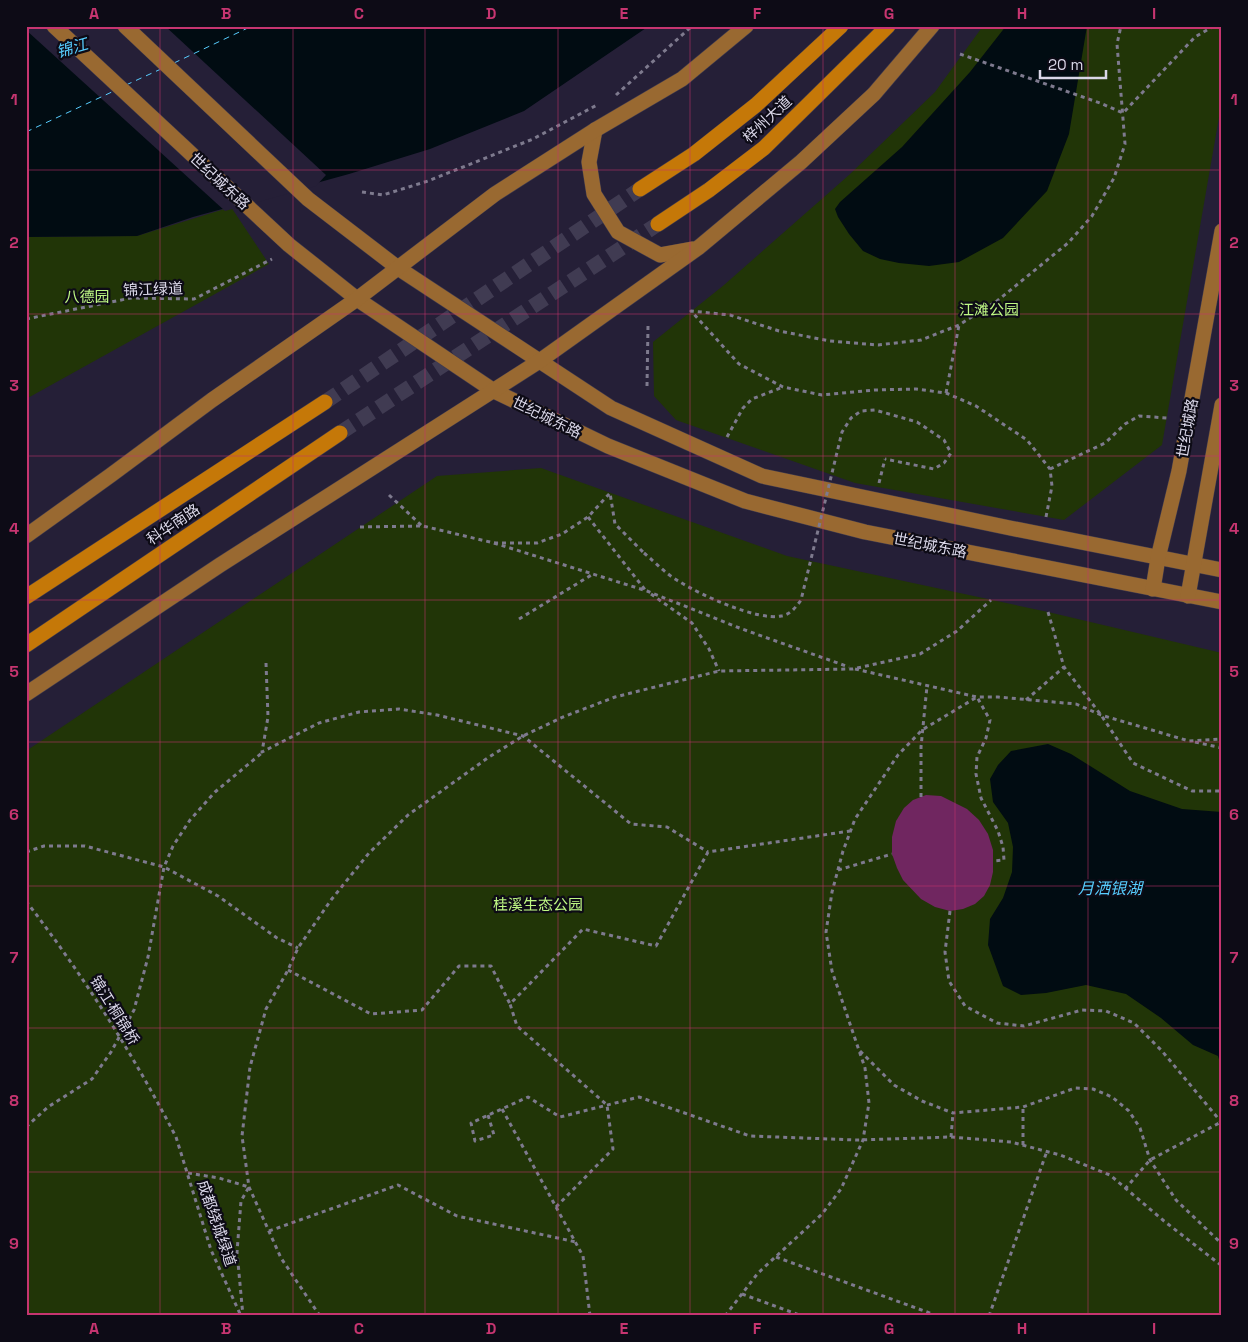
<svg xmlns="http://www.w3.org/2000/svg" width="1248" height="1342" font-family="'Space Grotesk','Noto Sans SC',sans-serif">
	<style>
		.green { fill: #213507 }
		.water { fill: #010c12 }
		.pier { fill: #251f37 }
		.lines { fill: none; stroke-linecap: round; stroke-linejoin: round }
		.ferry { stroke: #57cdfe; stroke-width: 1; stroke-dasharray: 6 5; stroke-linecap: butt }
		.building { fill: #702660 }
		.highway-tunnel { stroke: #403b52; stroke-width: 15; stroke-dasharray: 15 8; stroke-linecap: butt }
		.major-casing { stroke: #3f3a4e; stroke-width: 16 }
		.highway-casing { stroke: #3f3a4e; stroke-width: 16 }
		.path { stroke: #7e7a8e; stroke-width: 3; stroke-dasharray: 4 4; stroke-linecap: butt }
		.major { stroke: #996931; stroke-width: 15 }
		.highway { stroke: #c57808; stroke-width: 15 }
		.path-bridge { stroke: #7e7a8e; stroke-width: 3; stroke-dasharray: 4 4; stroke-linecap: butt }
		.grid { fill: none; stroke: #c63570; stroke-width: 1; stroke-opacity: 0.55 }
		.labels { text-anchor: middle; dominant-baseline: central; stroke-width: 4.5; stroke-linejoin: round; paint-order: stroke }
		.street-label { font-size: 15px; fill: #dad7e8; stroke: #0d0b16 }
		.park-label { font-size: 15px; fill: #bff884; stroke: #0d0b16 }
		.water-label { font-size: 16px; font-style: italic; fill: #57cdfe; stroke: #0d0b16 }
		.neatline { fill: none; stroke: #c63570; stroke-width: 2 }
		.grid-label { font-size: 16px; text-anchor: middle; font-weight: bold; fill: #c63570 }
	</style>
	<rect width="100%" height="100%" fill="#251f37"/>
	<!-- green -->
	<g class="green">
		<path d="M983,26H1222V100L1162,445L1064,520L855,483L676,420L654,396L653,342L724,285L849,175L935,92Z"/>
		<path d="M231,207L269,264L26,399V237L137,236Z"/>
		<path d="M541,468L787,556L1048,612L1222,653V1316H26V751L437,476Z"/>
	</g>
	<!-- water -->
	<g class="water">
		<path d="M26,26H649L524,111L430,149L349,174L193,217L137,236L26,237Z"/>
		<path d="M1006,26H1087L1069,134L1047,191L1003,238L959,262L929,266L899,263L880,259L863,251L849,234L838,217L835,209L840,202L902,147L970,72Z"/>
		<path d="M1048,744L1071,754L1130,791L1182,809L1222,812V1070L1218,1056L1193,1045L1161,1018L1126,994L1086,985L1046,993L1021,995L1003,986L988,945L990,919L1003,898L1012,872L1013,847L1008,823L993,802L990,779L998,765L1011,751Z"/>
	</g>
	<!-- pier -->
	<path class="pier" d="M26,26H165L326,175L316,186L225,211L26,30Z"/>
	<g class="lines">
		<!-- ferry -->
		<g class="ferry">
			<path d="M174,63L252,26"/>
			<path d="M126,85L161,69"/>
			<path d="M26,132L114,91"/>
		</g>
	</g>
	<!-- building -->
	<path class="building" d="M926,795L941,796L967,809L979,820L988,834L993,850V872L990,885L984,896L975,904L963,909L950,911L935,907L921,899L903,880L897,868L892,854V837L896,821L904,808L913,800Z"/>
	<g class="lines">
		<!-- highway-tunnel -->
		<g class="highway-tunnel">
			<path d="M325,402L640,189"/>
			<path d="M340,433L658,224"/>
		</g>
		<defs>
			<g id="major">
				<path d="M54,26L289,245L357,299L494,391L608,446L745,501L865,532L1222,602"/>
				<path d="M125,26L308,199L398,268L611,408L762,476L1010,528L1222,570"/>
				<path d="M595,130L589,162L594,194L618,232L660,255L693,249"/>
				<path d="M26,536L111,475L212,400L357,299L495,194L595,130L682,79L746,26"/>
				<path d="M1153,589L1158,558L1179,471L1222,231"/>
				<path d="M1188,596L1222,405"/>
				<path d="M26,694L220,565L538,362L698,248L801,162L874,94L932,26"/>
			</g>
			<g id="highway">
				<path d="M640,189L694,154L756,105L841,26"/>
				<path d="M658,224L709,190L764,148L888,26"/>
				<path d="M26,597L325,402"/>
				<path d="M26,645L340,433"/>
			</g>
		</defs>
		<!-- major casing -->
		<use href="#major" class="major-casing"/>
		<!-- highway casing -->
		<use href="#highway" class="highway-casing"/>
		<!-- path -->
		<g class="path">
			<path d="M960,54L1100,103L1123,113L1195,37L1214,26"/>
			<path d="M616,95L692,26"/>
			<path d="M362,192L383,195L428,181L533,139L597,105"/>
			<path d="M26,319L131,298L194,299L272,259"/>
			<path d="M647,386L648,326"/>
			<path d="M946,393L959,325"/>
			<path d="M727,437L743,408L752,399L783,387"/>
			<path d="M1050,469L1105,443L1125,424L1139,416L1167,418"/>
			<path d="M879,483L885,459"/>
			<path d="M389,495L422,526"/>
			<path d="M588,517L646,591"/>
			<path d="M1046,517L1052,486L1050,469L1027,440L976,406L946,393L916,389L874,390L822,395L783,387L739,364L691,311L730,315L779,331L830,341L878,345L921,340L959,325L997,301L1068,243L1092,216L1114,178L1125,144L1117,44L1121,26"/>
			<path d="M360,527L423,526L494,543H537L562,534L588,517L610,493L615,524L644,553"/>
			<path d="M494,543L647,591L742,629L849,667"/>
			<path d="M651,594L692,623L709,649L719,671"/>
			<path d="M1048,612L1064,667L1101,715L1133,763L1192,791H1222"/>
			<path d="M519,619L593,574"/>
			<path d="M266,663L268,717L262,752L319,723L359,712L399,709L437,715L523,736L631,824L667,827L708,852"/>
			<path d="M855,669L977,697H998L1076,704L1101,715L1189,741L1222,739"/>
			<path d="M1026,700L1064,667"/>
			<path d="M1195,742L1222,748"/>
			<path d="M921,797V747L927,686"/>
			<path d="M26,852L44,846H85L164,867L218,896L277,938L298,948"/>
			<path d="M838,870L892,854"/>
			<path d="M950,911L945,952L949,981L965,1006L997,1023L1024,1026L1082,1010L1106,1011L1134,1023L1162,1051L1222,1123"/>
			<path d="M288,970L371,1014L422,1010L459,966H491L510,1004"/>
			<path d="M860,1051L894,1085L922,1101L953,1113L1023,1107L1075,1088L1093,1089L1112,1097L1129,1111L1140,1128L1150,1160L1176,1200L1222,1244"/>
			<path d="M502,1109L583,1256L590,1316"/>
			<path d="M488,1115L494,1135L475,1141L471,1123L528,1097L560,1117L639,1097L750,1136L856,1140L951,1137L1011,1142L1060,1155L1110,1175L1164,1221L1222,1266"/>
			<path d="M26,1127L48,1107L92,1079L111,1052L134,1010L148,957L164,867L173,846L190,820L215,792L263,752"/>
			<path d="M176,1137L211,1250L241,1316"/>
			<path d="M951,1137L953,1113"/>
			<path d="M1023,1145V1107"/>
			<path d="M188,1173L219,1178L249,1187L241,1201L237,1252L243,1316"/>
			<path d="M1125,1189L1150,1160L1221,1122"/>
			<path d="M556,1207L613,1149L607,1105L517,1026L510,1004L583,929L656,946L708,852L850,831"/>
			<path d="M269,1231L398,1185L457,1216L576,1242"/>
			<path d="M776,1257L938,1316"/>
			<path d="M742,1294L802,1316"/>
			<path d="M320,1316L281,1258L249,1187L242,1136L250,1067L266,1009L288,970L298,948L331,900L369,853L408,815L489,757L523,736L563,717L615,697L719,671L853,669L920,654L957,631L991,600"/>
			<path d="M725,1316L758,1273L822,1214L841,1189L863,1140L869,1103L865,1068L832,971L826,932L832,892L843,851L855,819L898,755L922,730L977,697L990,720L986,738L977,757L976,774L981,798L998,831L1003,847L1004,860L993,861"/>
			<path d="M989,1316L1047,1151"/>
		</g>
		<!-- major -->
		<use href="#major" class="major"/>
		<!-- highway -->
		<use href="#highway" class="highway"/>
		<!-- path-bridge -->
		<g class="path-bridge">
			<path d="M644,553C656,563 667,575 680,582C701,595 757,621 781,616C790,615 796,607 801,600L842,432L851,418L861,411L875,410L917,422L944,440L951,453L944,463L934,469L885,459"/>
			<path d="M26,901C83,975 133,1054 176,1137"/>
		</g>
	</g>
	<!-- grid -->
	<path class="grid" d="M160,26V1316M293,26V1316M425,26V1316M558,26V1316M690,26V1316M823,26V1316M955,26V1316M1088,26V1316M26,170H1222M26,314H1222M26,456H1222M26,600H1222M26,742H1222M26,886H1222M26,1028H1222M26,1172H1222"/>
	<g class="labels">
		<!-- street labels -->
		<g class="street-label">
			<text transform="translate(767 119) rotate(-43)">梓州大道</text>
			<text transform="translate(220 181) rotate(43)">世纪城东路</text>
			<text transform="translate(153 289) rotate(-2)">锦江绿道</text>
			<text transform="translate(547 417) rotate(26)">世纪城东路</text>
			<text transform="translate(1187 428) rotate(-80)">世纪城路</text>
			<text transform="translate(173 524) rotate(-34)">科华南路</text>
			<text transform="translate(930 545) rotate(11)">世纪城东路</text>
			<text transform="translate(115 1010) rotate(58)">锦江·桐锦桥</text>
			<text transform="translate(217 1223) rotate(71)">成都绕城绿道</text>
		</g>
		<!-- park labels -->
		<g class="park-label">
			<text x="87" y="296">八德园</text>
			<text x="989" y="309">江滩公园</text>
			<text x="538" y="904">桂溪生态公园</text>
		</g>
		<!-- water labels -->
		<g class="water-label">
			<text transform="translate(72 48) rotate(-16)">锦江</text>
			<text x="1110" y="888">月洒银湖</text>
		</g>
	</g>
	<!-- border -->
	<rect width="1248" height="1342" fill="none" stroke="#0d0b16" stroke-width="55"/>
	<!-- scale -->
	<path d="M1040 70v8h66v-8" fill="none" stroke="#dad7e8" stroke-width="2.5"/>
	<text x="1048" y="70" font-size="15" fill="#dad7e8" stroke="#0d0b16" stroke-width="4" paint-order="stroke">20 m</text>
	<rect x="28" y="28" width="1192" height="1286" class="neatline"/>
	<g class="grid-label">
		<text x="94" y="19">A</text>
		<text x="226" y="19">B</text>
		<text x="359" y="19">C</text>
		<text x="491" y="19">D</text>
		<text x="624" y="19">E</text>
		<text x="757" y="19">F</text>
		<text x="889" y="19">G</text>
		<text x="1022" y="19">H</text>
		<text x="1154" y="19">I</text>
		<text x="14" y="105">1</text>
		<text x="1234" y="105">1</text>
		<text x="14" y="248">2</text>
		<text x="1234" y="248">2</text>
		<text x="14" y="391">3</text>
		<text x="1234" y="391">3</text>
		<text x="14" y="534">4</text>
		<text x="1234" y="534">4</text>
		<text x="14" y="677">5</text>
		<text x="1234" y="677">5</text>
		<text x="14" y="820">6</text>
		<text x="1234" y="820">6</text>
		<text x="14" y="963">7</text>
		<text x="1234" y="963">7</text>
		<text x="14" y="1106">8</text>
		<text x="1234" y="1106">8</text>
		<text x="14" y="1249">9</text>
		<text x="1234" y="1249">9</text>
		<text x="94" y="1334">A</text>
		<text x="226" y="1334">B</text>
		<text x="359" y="1334">C</text>
		<text x="491" y="1334">D</text>
		<text x="624" y="1334">E</text>
		<text x="757" y="1334">F</text>
		<text x="889" y="1334">G</text>
		<text x="1022" y="1334">H</text>
		<text x="1154" y="1334">I</text>
	</g>
</svg>
